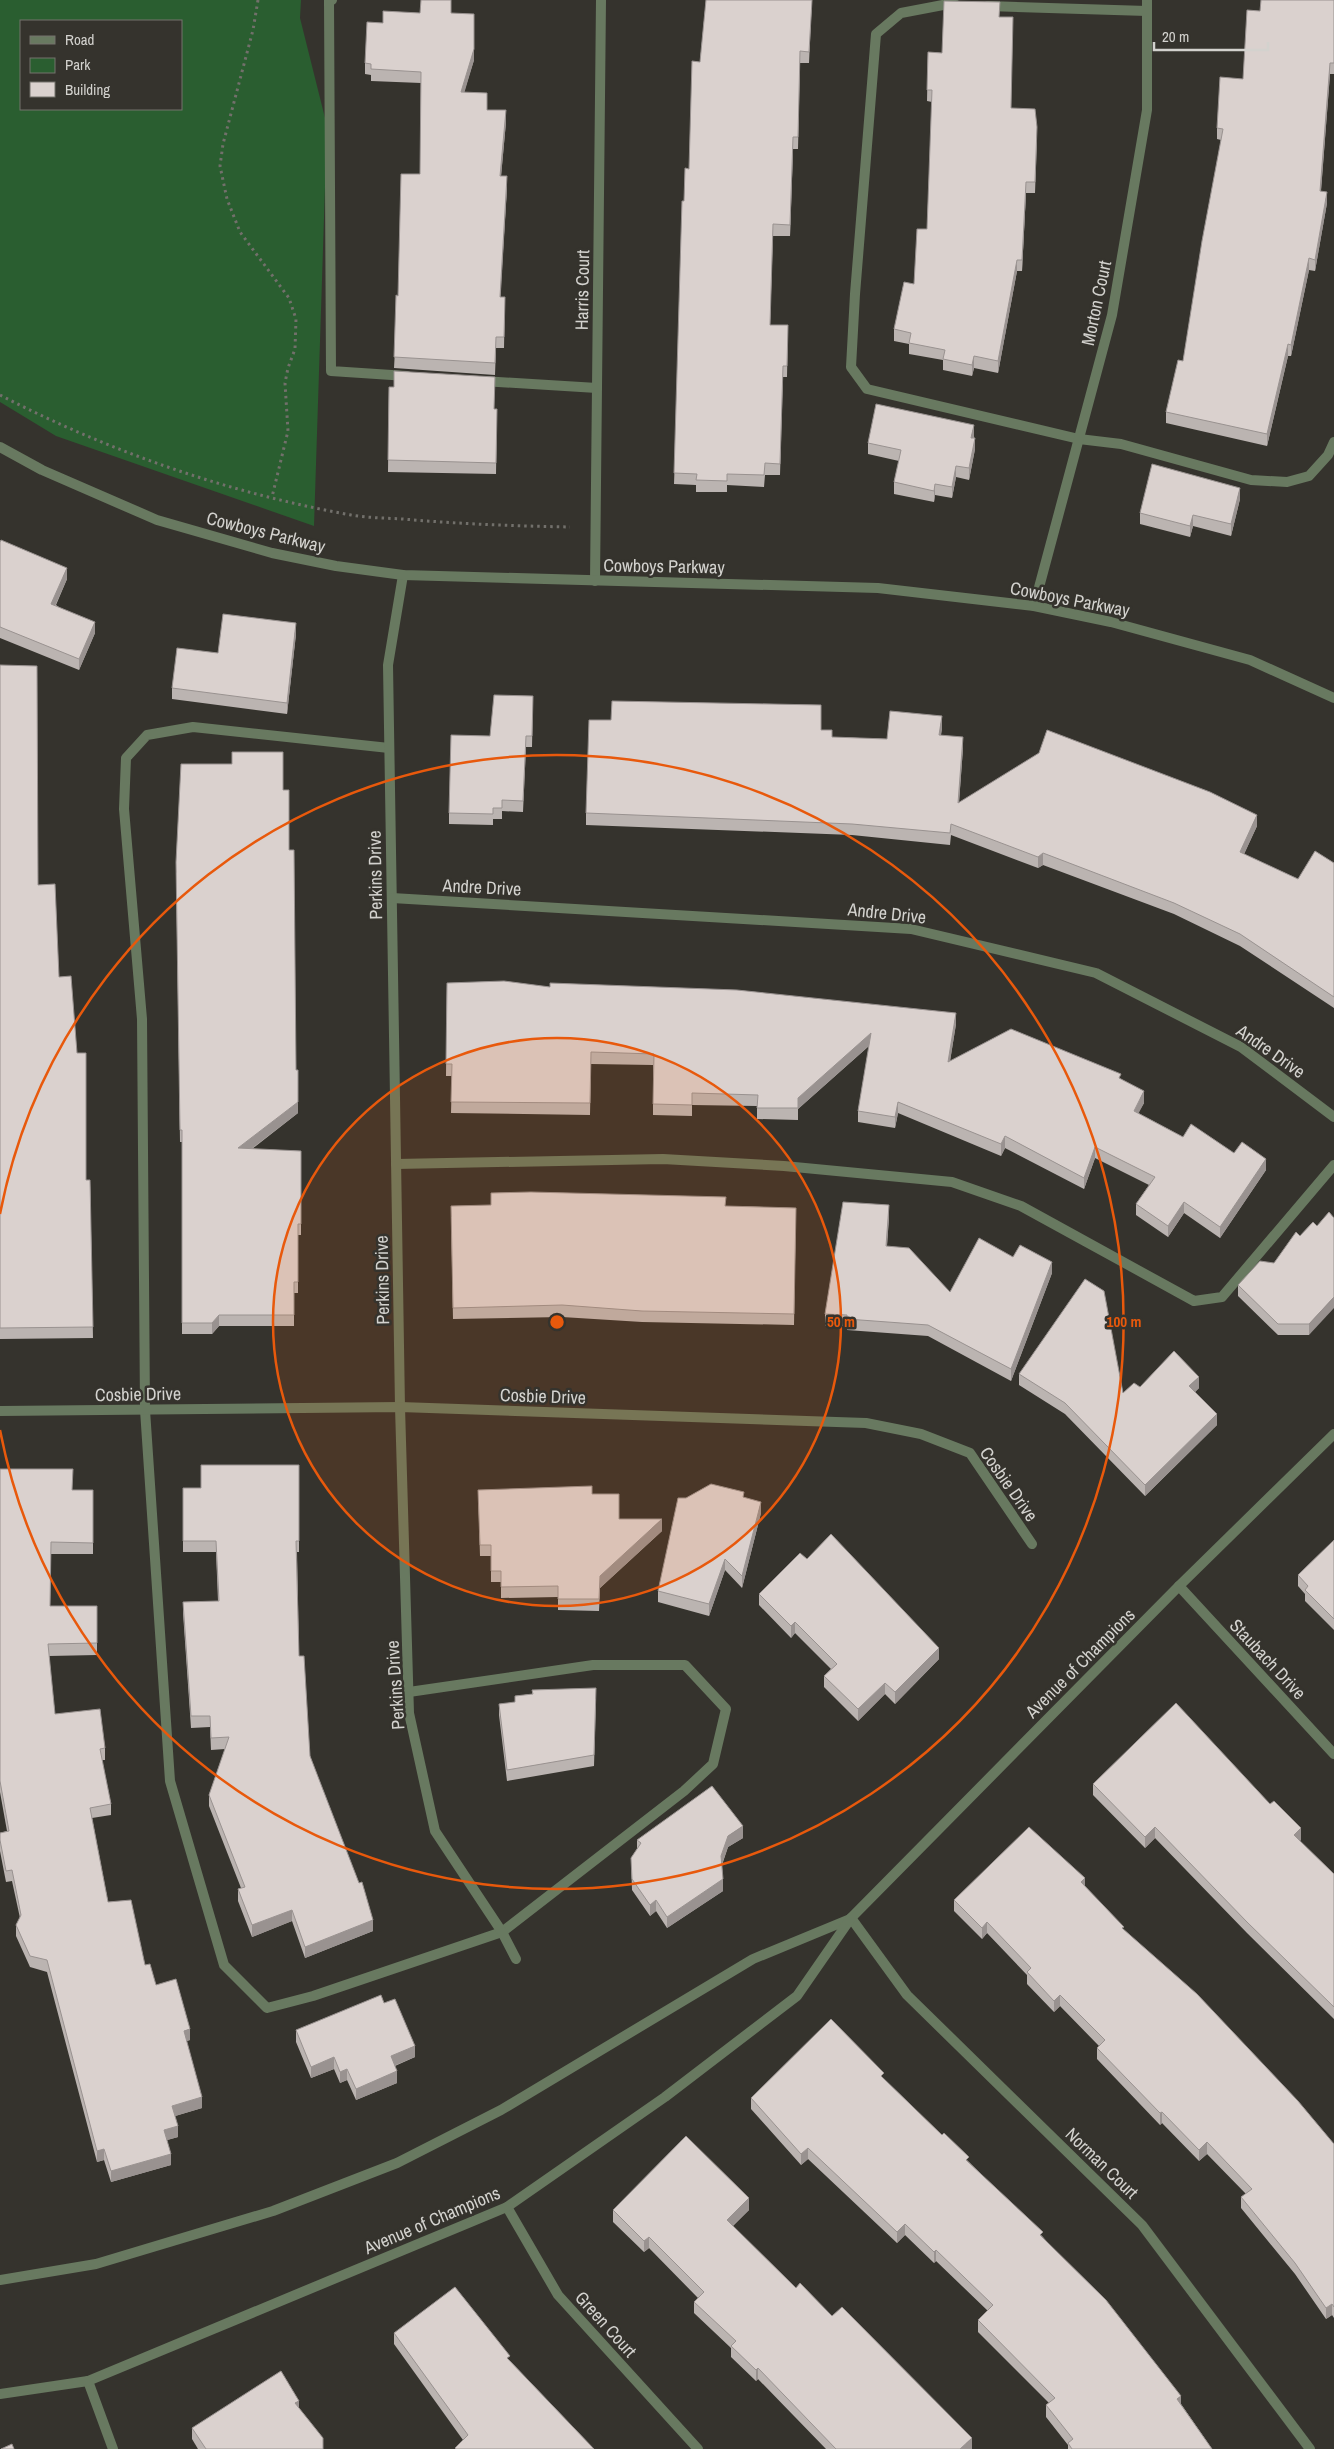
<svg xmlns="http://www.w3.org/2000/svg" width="1334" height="2449" font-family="'Archivo Narrow',sans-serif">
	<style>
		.green { fill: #2a5e30; fill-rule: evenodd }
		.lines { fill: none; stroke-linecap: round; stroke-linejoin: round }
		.path { stroke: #72706b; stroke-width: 3; stroke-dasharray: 2.5 4; stroke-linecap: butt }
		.service { stroke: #687960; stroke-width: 10 }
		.minor { stroke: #687960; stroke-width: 10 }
		.tertiary { stroke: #687960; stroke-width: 10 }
		.wall { fill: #bbb4b1 }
		.shaded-wall { fill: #999290 }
		.building { fill: #dad1ce; stroke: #999290 }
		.ring { fill: none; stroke: #e8590c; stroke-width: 2.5 }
		.labels { text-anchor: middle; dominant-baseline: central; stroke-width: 5; stroke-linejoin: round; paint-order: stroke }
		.street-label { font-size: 18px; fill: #d3d2ce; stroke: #35332d }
		.centre { fill: #e8590c; stroke: #35332d; stroke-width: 2.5 }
		.ring-label { font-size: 15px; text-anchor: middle; font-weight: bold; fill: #e8590c; stroke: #35332d; stroke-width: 5; stroke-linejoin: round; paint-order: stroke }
	</style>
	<rect width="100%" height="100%" fill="#35332d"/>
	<!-- green -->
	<path class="green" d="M0,0H301L300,18L327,126L314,526L56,436L0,402ZM21,21H181V109H21Z"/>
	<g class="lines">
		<!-- path -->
		<g class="path">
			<path d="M258,0L253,30L223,144L220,166L227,199L240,232L289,298L296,319L295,349L288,368L285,383L288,431L272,497"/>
			<path d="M0,395C110,452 229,493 351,515C368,518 386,518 403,519C459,524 514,526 570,527"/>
		</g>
		<!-- service -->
		<g class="service">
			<path d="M332,0L329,1L331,371L407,376"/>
			<path d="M956,5H943L901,13L876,34L855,294L851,367L867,389L1079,439L1121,444L1251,480L1287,482L1309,476L1328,455L1334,442"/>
			<path d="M988,6L1147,11"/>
			<path d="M482,381L597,388"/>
			<path d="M389,748L193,727L147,735L126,758L124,809L142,1019L145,1410L170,1781L224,1965L267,2008L313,1996L502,1932L684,1791L713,1764L726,1709L685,1665H593L409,1692"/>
			<path d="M396,1164L663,1159L784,1166L952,1182L1021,1206L1194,1301L1222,1297L1334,1165"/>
		</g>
		<!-- minor -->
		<g class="minor">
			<path d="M403,575L388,665L400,1407L409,1713L435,1831L502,1932L516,1959"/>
			<path d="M595,581L601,0"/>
			<path d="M1034,606L1112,315L1147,110V0"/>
			<path d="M392,898L911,929L1096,973L1241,1047L1334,1117"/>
			<path d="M0,1411L400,1407L866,1423L921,1434L970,1453L1032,1544"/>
			<path d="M1179,1586L1334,1754"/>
			<path d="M851,1918L907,1995L1142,2225L1310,2449"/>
			<path d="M507,2207L558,2295L698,2449"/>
			<path d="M88,2381L113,2449"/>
		</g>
		<!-- tertiary -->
		<g class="tertiary">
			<path d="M0,447L42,470L157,520L272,553L336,566L403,575L878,588L1034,606L1111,622L1250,660L1334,698"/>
			<path d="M0,2280L96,2264L273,2211L397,2163L501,2110L753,1959L850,1919"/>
			<path d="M0,2394L88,2381L507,2207L665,2097L797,1996L851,1918L1179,1586L1334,1434"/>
		</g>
	</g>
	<!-- wall -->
	<g class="wall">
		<path d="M706,0H812L809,63H800L798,149H793L790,236H773L770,325H788L787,377H783L780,475H765L764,487L727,485V492H696V485L674,484L684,201L689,169L700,62Z"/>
		<path d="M1334,0V74H1330L1321,191L1327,203L1315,271L1309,270L1291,356H1288L1267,446L1166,423V412L1183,361L1221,140L1217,139V128L1243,79L1260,11Z"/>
		<path d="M420,13H451L474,60L464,92L487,110L506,122L501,176L507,188L500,297H505L504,348H496L495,375L394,368L398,296L420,174L421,83L371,81V75L365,74V63L383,23Z"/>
		<path d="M1000,17L1011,108L1037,139L1035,193H1026L1022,271H1017L998,373L974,368L972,376L943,370V360L909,354V344L894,341V329L914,284L927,229L932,102L927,101L928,52L942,53Z"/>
		<path d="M389,387L494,409H497L496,474L388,472Z"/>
		<path d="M974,436L975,449L969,480L956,477L952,498L935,495L934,502L894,494V482L899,461L868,454V443Z"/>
		<path d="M1240,499L1231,536L1193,526L1190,537L1140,524V513Z"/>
		<path d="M0,542L67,579L56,605L95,633L79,670L0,638Z"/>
		<path d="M296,634L287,714L172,699V688L218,653Z"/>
		<path d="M0,665L38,885L59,977L86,1180H90L93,1338L0,1339Z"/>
		<path d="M533,696L532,747H526L523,812L502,811V819H493V825L449,824V813L490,736Z"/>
		<path d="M942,728L941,735L963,748L959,803L1257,826L1244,854L1298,879L1334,863V1008L1240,946L1174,914L1043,865L1038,868L951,835L950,845L852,835L586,825V813L821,730L832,737L887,739Z"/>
		<path d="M283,790L289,850L296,1070L298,1113L252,1149L301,1151V1235H298V1293H294V1326H219L212,1334H182V1142H180L176,873Z"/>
		<path d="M447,983L550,987L956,1024L950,1061L1121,1079L1144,1103L1138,1113L1183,1137L1234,1153L1266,1170L1220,1238L1184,1213L1168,1237L1136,1215V1204L1149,1185L1095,1158L1084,1189L1005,1148L1001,1156L898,1113L895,1128L858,1122V1111L869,1046L798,1109V1120L757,1119V1106L692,1105V1116L653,1115V1065L591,1064L590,1115L451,1113L452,1076H446Z"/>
		<path d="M726,1206L796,1208L794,1325L642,1322L562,1317L453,1319L451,1217Z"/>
		<path d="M889,1217L887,1246L950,1292L1013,1257L1052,1273L1011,1381L928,1336L847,1330V1326H825V1314Z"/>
		<path d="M1313,1222L1309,1335H1278L1238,1296V1285L1274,1263Z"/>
		<path d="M1019,1374L1123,1393L1140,1387L1199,1388L1195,1392L1217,1425L1145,1496L1065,1414L1019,1385Z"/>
		<path d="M299,1465V1552H297L299,1656L310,1756L373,1931L305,1958L292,1921L252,1937L238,1901V1889L241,1888L209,1806V1795L225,1749L211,1750L210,1727L191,1728L183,1613V1602L218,1601L216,1552H183V1488H201Z"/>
		<path d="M0,1469L73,1490H93V1554H51L50,1606H97V1655L49,1656L55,1714L105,1748V1760H102L111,1804V1815L92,1818L108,1902L145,1965L156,1985L190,2040L186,2041L202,2108L175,2116L178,2137L167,2140L171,2165L111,2182L104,2160L97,2162L47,1972L30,1967L16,1936V1925L20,1918L12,1881L6,1882L0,1851V1833L7,1831L0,1792Z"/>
		<path d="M478,1490L592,1494L619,1519L662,1531L600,1588L599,1611L558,1610V1597L501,1598V1582H491V1556H480Z"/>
		<path d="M744,1498L761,1513L742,1588L725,1570L709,1616L658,1602V1591Z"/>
		<path d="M1334,1540V1630L1305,1601V1594L1298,1586V1575Z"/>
		<path d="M807,1559L939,1659L895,1704L885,1694L858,1721L824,1687V1676L831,1669L795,1633L791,1638L759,1605V1594Z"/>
		<path d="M532,1690L596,1699L594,1766L507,1781L499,1715V1704L515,1702V1696L532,1694Z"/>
		<path d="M1093,1784L1301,1840L1299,1841L1334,1874V2019L1247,1933L1155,1838L1145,1848L1093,1795Z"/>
		<path d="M743,1838L728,1847L722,1865L723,1891L667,1928L656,1911L650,1916L632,1890L631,1858L637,1849V1840Z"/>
		<path d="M1085,1887L1124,1930L1334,2144V2318L1332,2315L1326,2319L1295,2274L1241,2208V2197L1246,2194L1207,2154L1199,2161L1162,2123L1160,2125L1097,2059V2048L1099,2046L1060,2006L1054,2012L1027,1984V1975L987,1933L982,1939L954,1911V1900Z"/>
		<path d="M384,2003L415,2057L395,2066L397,2083L356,2100L347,2080L340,2083L334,2069L311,2078L296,2042V2030Z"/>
		<path d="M884,2079L969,2162L1043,2237L1181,2404L1212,2449H1068V2445L1046,2417V2405L1049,2403L978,2332V2320L988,2311L936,2261L934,2263L905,2235L897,2243L808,2159L801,2165L751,2109V2098Z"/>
		<path d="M613,2210H749L733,2226L796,2288L832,2316L972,2449H826L758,2379L756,2381L731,2357V2348L694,2313V2302L698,2298L649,2248L644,2252L613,2222Z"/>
		<path d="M394,2333L510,2361L594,2449H455V2448L463,2440L394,2344Z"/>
		<path d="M299,2408L323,2449H198L192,2439V2428Z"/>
	</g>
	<!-- shaded-wall -->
	<g class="shaded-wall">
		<path d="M474,49V60L461,104V92Z"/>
		<path d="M1330,63V74L1320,202V191Z"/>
		<path d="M506,110V122L500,188V176Z"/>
		<path d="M793,137V149L790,236V225Z"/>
		<path d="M507,176V188L500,308V297Z"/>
		<path d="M1026,182V193L1022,271V260Z"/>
		<path d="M1327,192V203L1315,271V260Z"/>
		<path d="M1309,258V270L1291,356V345Z"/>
		<path d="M1017,260V271L998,373V361Z"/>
		<path d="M1288,344V356L1267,446V434Z"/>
		<path d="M974,356V368L972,376V365Z"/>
		<path d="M974,425V436L971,449V438Z"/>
		<path d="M975,438V449L969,480V468Z"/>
		<path d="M956,466V477L952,498V487Z"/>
		<path d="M935,484V495L934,502V491Z"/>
		<path d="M1240,488V499L1231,536V524Z"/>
		<path d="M1193,515V526L1190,537V526Z"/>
		<path d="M67,568V579L51,615V604Z"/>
		<path d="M95,622V633L79,670V659Z"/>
		<path d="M296,623V634L287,714V703Z"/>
		<path d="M942,716V728L939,746V735Z"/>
		<path d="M963,737V748L958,815V803Z"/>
		<path d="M1257,815V826L1240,863V852Z"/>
		<path d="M1043,853V865L1038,868V857Z"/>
		<path d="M956,1013V1024L948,1074V1062Z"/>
		<path d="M871,1033V1044L798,1109V1120V1098Z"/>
		<path d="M1144,1091V1103L1134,1122V1111Z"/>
		<path d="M298,1102V1113L238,1159V1148Z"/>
		<path d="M898,1102V1113L895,1128V1117Z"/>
		<path d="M1005,1136V1148L1001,1156V1144Z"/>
		<path d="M1095,1147V1158L1084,1189V1178Z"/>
		<path d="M1266,1159V1170L1220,1238V1227Z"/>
		<path d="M1184,1202V1213L1168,1237V1226Z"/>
		<path d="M889,1205V1217L886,1258V1246Z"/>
		<path d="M1052,1262V1273L1011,1381V1369Z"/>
		<path d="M1334,1297V1308L1309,1335V1324Z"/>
		<path d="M219,1315V1326L212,1334V1323Z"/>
		<path d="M1199,1377V1388L1189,1398V1386Z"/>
		<path d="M1217,1414V1425L1145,1496V1485Z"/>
		<path d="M761,1502V1513L742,1588V1576Z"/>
		<path d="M662,1519V1531L600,1588L599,1611L600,1576Z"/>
		<path d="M725,1559V1570L709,1616V1604Z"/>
		<path d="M795,1622V1633L791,1638V1626Z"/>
		<path d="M939,1648V1659L895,1704V1692Z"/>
		<path d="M885,1683V1694L858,1721V1709Z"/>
		<path d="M743,1826V1838L728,1847L721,1867V1856L728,1836Z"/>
		<path d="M1155,1827V1838L1145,1848V1837Z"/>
		<path d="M1301,1828V1840L1294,1847V1835Z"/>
		<path d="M1085,1878V1889L1081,1882Z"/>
		<path d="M723,1879V1891L667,1928V1917Z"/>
		<path d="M656,1900V1911L650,1916V1905Z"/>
		<path d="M292,1910V1921L252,1937V1925Z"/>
		<path d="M373,1920V1931L305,1958V1947Z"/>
		<path d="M987,1922V1933L982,1939V1928Z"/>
		<path d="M1060,1995V2006L1054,2012V2001Z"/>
		<path d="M190,2029V2040L184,2042V2031Z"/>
		<path d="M415,2046V2057L391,2067V2056Z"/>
		<path d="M334,2057V2069L311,2078V2067Z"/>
		<path d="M347,2069V2080L340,2083V2072Z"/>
		<path d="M397,2071V2083L356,2100V2089Z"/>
		<path d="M202,2097V2108L172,2117V2106Z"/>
		<path d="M1162,2112V2123L1160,2125V2113Z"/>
		<path d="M178,2126V2137L164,2141V2130Z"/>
		<path d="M1207,2142V2154L1199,2161V2150Z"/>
		<path d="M808,2148V2159L801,2165V2154Z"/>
		<path d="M104,2149V2160L97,2162V2151Z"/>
		<path d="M171,2154V2165L111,2182V2171Z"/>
		<path d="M749,2198V2210L727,2231V2220Z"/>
		<path d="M905,2224V2235L897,2243V2232Z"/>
		<path d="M649,2237V2248L644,2252V2241Z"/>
		<path d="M936,2250V2261L934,2263V2252Z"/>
		<path d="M1332,2304V2315L1326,2319V2308Z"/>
		<path d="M758,2368V2379L756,2381V2370Z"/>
		<path d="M1181,2396V2407L1177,2399Z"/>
		<path d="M299,2401V2412L295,2403Z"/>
		<path d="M972,2438V2449H960Z"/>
	</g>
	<!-- building -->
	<g class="building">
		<path d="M421,0H451V13L474,14V49L461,92L487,93V110H506L500,176H507L500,297H505L504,337H496L495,363L394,357L396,295L398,296L401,174H420L421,72L371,69V64L365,63L367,22L383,23V11L420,13Z"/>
		<path d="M706,0H812L809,52L800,51L798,137H793L790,225L773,224L770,325H788L787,366H783L780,464L765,463L764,475L727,474V481L696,480L697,474L674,473L682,201H684L685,168L689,169L692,61L700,62Z"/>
		<path d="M1261,0H1334V63H1330L1320,191L1327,192L1315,260L1309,258L1291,345L1288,344L1267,434L1166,412L1178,360L1183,361L1202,241L1223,129L1217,128L1220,77L1243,79L1247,10L1260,11Z"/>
		<path d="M944,1L1000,2L999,17H1013L1011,108L1035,109L1037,127L1035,182H1026L1022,260H1017L998,361L974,356L972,365L943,359L945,350L909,343L911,333L894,329L904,282L914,284L917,229H927L932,90H927L928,52L942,53Z"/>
		<path d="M394,371L495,377L494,409H497L496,463L388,460L389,387H394Z"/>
		<path d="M876,404L974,425L971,438H975L969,468L956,466L952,487L935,484L934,491L894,482L901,450L868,443Z"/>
		<path d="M1152,464L1240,488L1231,524L1193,515L1190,526L1140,513Z"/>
		<path d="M1,540L67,568L51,604L95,622L79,659L0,627V542Z"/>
		<path d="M223,614L296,623L287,703L172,688L177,648L218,653Z"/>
		<path d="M0,665L37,666L38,885L55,884L59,977L71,976L77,1053H86V1180H90L93,1327L0,1328Z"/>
		<path d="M494,695L533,696L532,736H526L523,801L502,800V808H493V814L449,813L451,735L490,736Z"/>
		<path d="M612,701L821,705V730H832V737L887,739L890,711L942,716L939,735L963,737L958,803L1039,753L1047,730L1210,792L1257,815L1240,852L1298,879L1315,851L1334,863V997L1240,934L1174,903L1043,853L1038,857L951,824L950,833L852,824L586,813L589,720H611Z"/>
		<path d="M232,752H283V790H289V850H294L296,1070H298V1102L238,1148L301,1151V1224H298V1282H294V1315H219L212,1323H182V1130H180L176,862L181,764H232Z"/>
		<path d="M504,981L550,987V983L737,990L956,1013L948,1062L1011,1029L1121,1074L1119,1078L1144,1091L1134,1111L1183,1137L1191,1124L1234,1153L1242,1142L1266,1159L1220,1227L1184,1202L1168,1226L1136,1204L1155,1177L1095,1147L1084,1178L1005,1136L1001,1144L898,1102L895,1117L858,1111L871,1033L798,1098V1108H757L758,1095L692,1093V1105L653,1104L654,1054L591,1052L590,1103L451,1102L452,1064H446L447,983Z"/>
		<path d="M531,1192L726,1197L725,1206L796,1208L794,1314L642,1311L562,1305L453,1308L451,1206L491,1205V1193Z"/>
		<path d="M843,1202L889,1205L886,1246L909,1248L950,1292L979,1238L1013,1257L1020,1245L1052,1262L1011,1369L928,1325L847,1319V1315L825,1314Z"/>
		<path d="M1329,1212L1334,1218V1297L1309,1324H1278L1238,1285L1260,1261L1274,1263L1296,1232L1300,1236L1313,1222L1317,1226Z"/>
		<path d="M1085,1279L1104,1291L1123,1393L1134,1383L1140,1387L1174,1351L1199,1377L1189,1386L1217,1414L1145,1485L1065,1403L1019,1374Z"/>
		<path d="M201,1465H299V1541H296L299,1656H304L310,1756L359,1883L362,1882L373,1920L305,1947L292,1910L252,1925L238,1889L245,1887L209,1795L229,1737L211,1738L210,1716H191L183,1602L219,1601L216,1541H183V1488H201Z"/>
		<path d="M0,1469H73L72,1490H93V1543L51,1542L50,1606H97V1643L48,1644L55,1714L100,1709L105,1748L100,1749L111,1804L90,1808L108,1902L131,1900L145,1965L150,1964L156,1985L176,1979L190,2029L184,2031L202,2097L172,2106L178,2126L164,2130L171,2154L111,2171L104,2149L97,2151L47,1960L30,1956L16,1925L21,1915L12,1870L6,1871L0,1840V1833L9,1831L0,1781Z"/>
		<path d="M711,1484L744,1492L743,1497L761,1502L742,1576L725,1559L709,1604L658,1591L678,1498H686Z"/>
		<path d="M592,1486V1494H619V1519H662L600,1576L599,1599H558V1586L501,1587V1571H491V1545H480L478,1490Z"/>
		<path d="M831,1534L939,1648L895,1692L885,1683L858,1709L824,1676L837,1664L795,1622L791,1626L759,1594L800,1553L807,1559Z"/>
		<path d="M1334,1540V1619L1305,1590L1308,1586L1298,1575Z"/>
		<path d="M596,1688L594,1755L507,1770L499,1704L515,1702V1696L533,1694L532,1690Z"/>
		<path d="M1176,1703L1270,1804L1274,1801L1301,1828L1294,1835L1334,1874V2007L1247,1922L1155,1827L1145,1837L1093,1784Z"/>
		<path d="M712,1786L743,1826L728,1836L721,1856L723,1879L667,1917L656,1900L650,1905L632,1879L631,1858L641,1843L637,1840Z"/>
		<path d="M1029,1827L1085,1878L1081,1882L1124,1927L1122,1928L1197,1994L1298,2101L1334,2144V2307L1332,2304L1326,2308L1295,2263L1241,2197L1252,2189L1207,2142L1199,2150L1162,2112L1160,2113L1097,2048L1105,2040L1060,1995L1054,2001L1027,1972L1031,1968L987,1922L982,1928L954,1900Z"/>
		<path d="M381,1995L384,2003L395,1999L415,2046L391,2056L397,2071L356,2089L347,2069L340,2072L334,2057L311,2067L296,2030Z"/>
		<path d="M831,2019L884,2073L881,2076L942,2135L944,2133L969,2157L966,2160L1043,2232L1040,2235L1106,2300L1181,2396L1177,2399L1212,2449H1072L1068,2443L1073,2439L1046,2405L1055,2398L978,2320L993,2305L936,2250L934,2252L905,2224L897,2232L808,2148L801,2154L751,2098Z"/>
		<path d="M686,2136L749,2198L727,2220L796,2288L800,2283L832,2316L842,2307L972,2438L960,2449H836L758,2368L756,2370L731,2346L736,2341L694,2302L704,2292L649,2237L644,2241L613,2210Z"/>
		<path d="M455,2287L510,2356L507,2358L594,2449H456L455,2448L468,2435L394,2333Z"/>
		<path d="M281,2371L299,2401L295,2403L323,2438V2449H206L192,2428Z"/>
		<path d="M12,2444L14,2449H1Z"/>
	</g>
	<!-- distance rings -->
	<circle cx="557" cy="1322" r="284" fill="#e8590c" fill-opacity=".12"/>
	<g class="ring">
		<circle cx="557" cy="1322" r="284"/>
		<path d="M0 1214A567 567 0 1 1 0 1430"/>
	</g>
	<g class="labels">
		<!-- street labels -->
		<g class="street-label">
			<text transform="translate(582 290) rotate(-89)">Harris Court</text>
			<text transform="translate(1096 303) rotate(-78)">Morton Court</text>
			<text transform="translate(266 532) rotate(14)">Cowboys Parkway</text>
			<text transform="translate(664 566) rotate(1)">Cowboys Parkway</text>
			<text transform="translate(1070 599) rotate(11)">Cowboys Parkway</text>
			<text transform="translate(375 875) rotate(-91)">Perkins Drive</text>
			<text transform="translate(482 887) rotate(3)">Andre Drive</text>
			<text transform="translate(887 913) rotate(6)">Andre Drive</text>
			<text transform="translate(1271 1051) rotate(35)">Andre Drive</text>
			<text transform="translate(382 1280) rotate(-91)">Perkins Drive</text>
			<text transform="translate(138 1394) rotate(-1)">Cosbie Drive</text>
			<text transform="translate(543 1396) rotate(2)">Cosbie Drive</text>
			<text transform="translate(1009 1484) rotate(55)">Cosbie Drive</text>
			<text transform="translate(1268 1659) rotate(47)">Staubach Drive</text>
			<text transform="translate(1080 1663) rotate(-45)">Avenue of Champions</text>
			<text transform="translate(395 1685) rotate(-94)">Perkins Drive</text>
			<text transform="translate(1102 2163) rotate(44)">Norman Court</text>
			<text transform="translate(432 2220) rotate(-23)">Avenue of Champions</text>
			<text transform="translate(606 2324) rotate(48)">Green Court</text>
		</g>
	</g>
	<circle cx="557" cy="1322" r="8" class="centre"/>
	<g class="ring-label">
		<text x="841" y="1327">50 m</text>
		<text x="1124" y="1327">100 m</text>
	</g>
	<!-- legend -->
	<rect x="20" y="20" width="162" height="90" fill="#35332d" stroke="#74736d"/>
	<rect x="30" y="36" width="25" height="8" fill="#687960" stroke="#74736d"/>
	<text x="65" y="45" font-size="15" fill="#d3d2ce">Road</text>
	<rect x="30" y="58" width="25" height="15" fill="#2a5e30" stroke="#74736d"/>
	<text x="65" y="70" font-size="15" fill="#d3d2ce">Park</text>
	<rect x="30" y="82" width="25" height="15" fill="#dad1ce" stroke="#74736d"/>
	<text x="65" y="95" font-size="15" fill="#d3d2ce">Building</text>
	<!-- scale -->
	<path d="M1154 42v8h114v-8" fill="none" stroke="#d3d2ce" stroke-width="2.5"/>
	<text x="1162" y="42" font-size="15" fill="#d3d2ce" stroke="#35332d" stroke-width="4" paint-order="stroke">20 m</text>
</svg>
